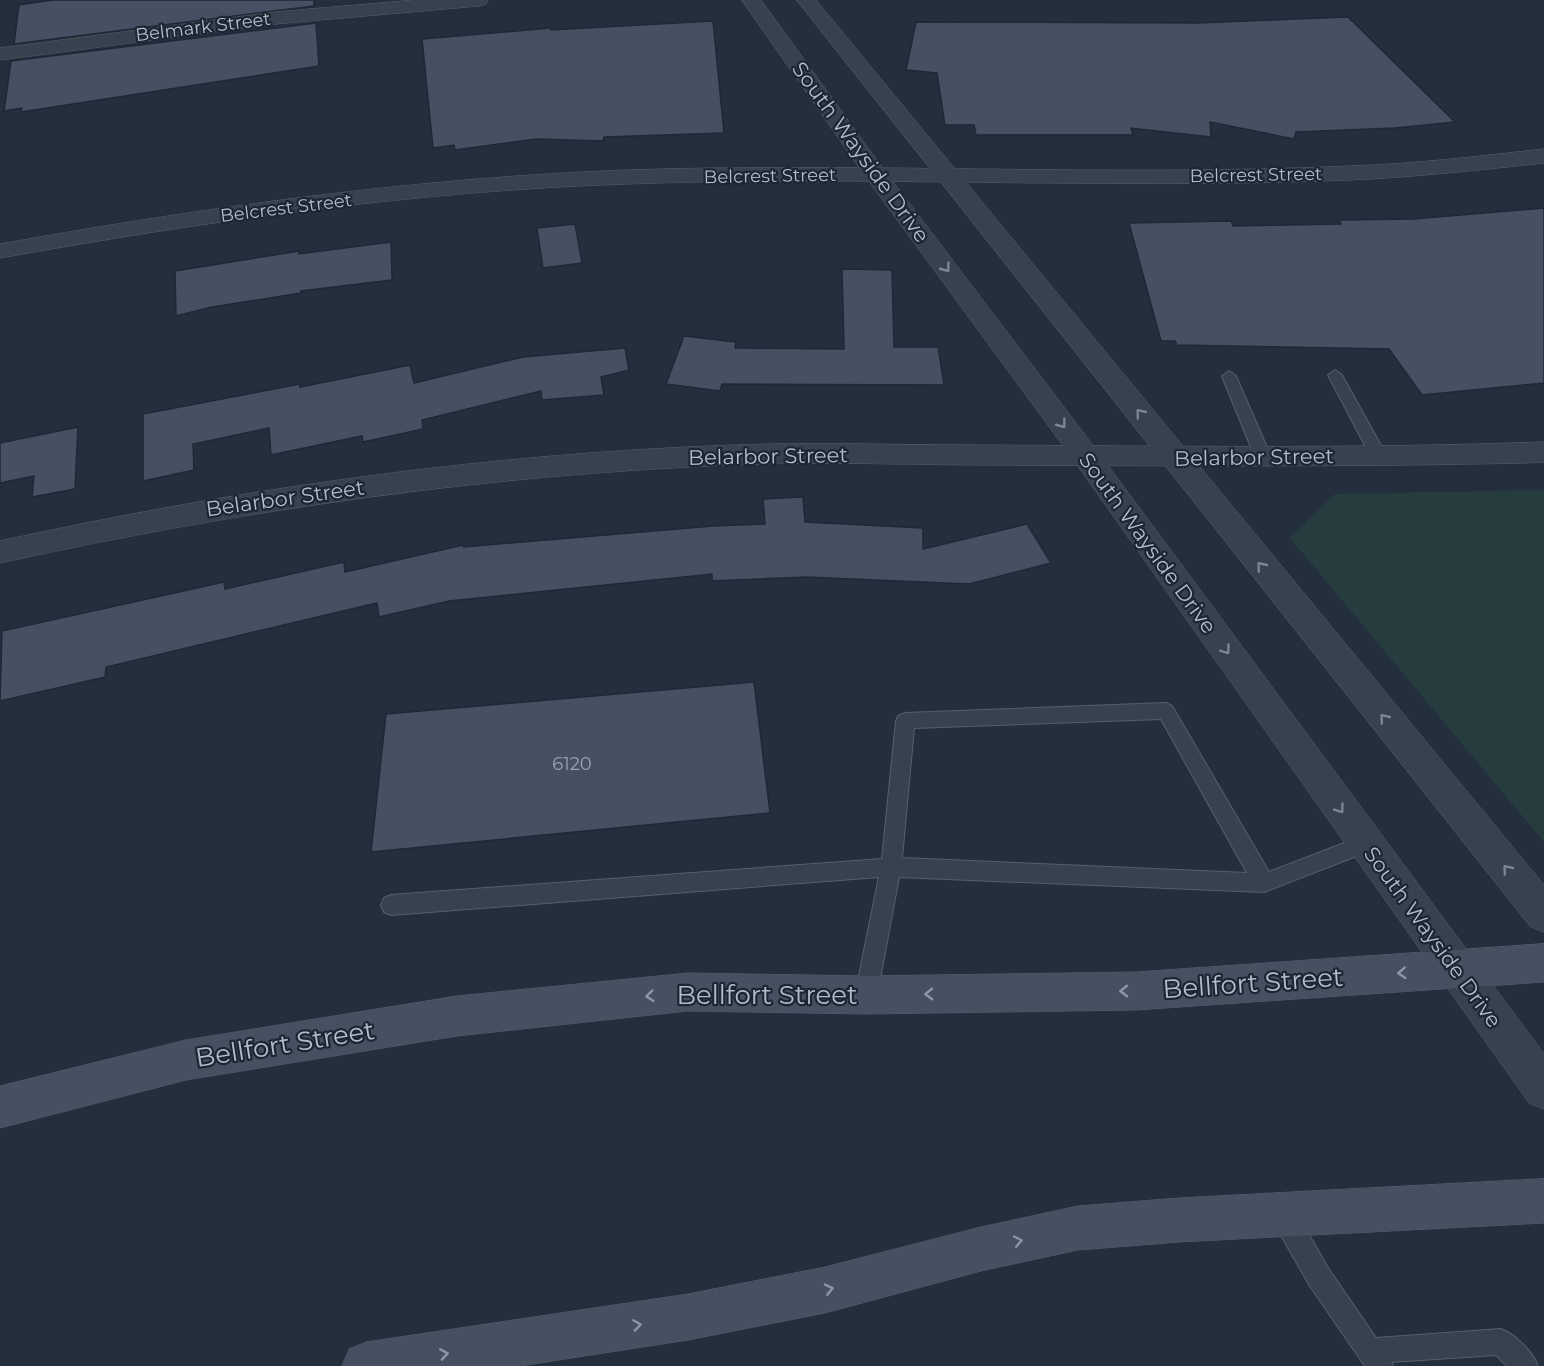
<svg xmlns="http://www.w3.org/2000/svg" width="1544" height="1366" font-family="Montserrat,sans-serif">
	<style>
		.green { fill: #263c3f }
		.building { fill: #455162; stroke: #1f2835; stroke-width: 1.5 }
		.lines { fill: none; stroke-linecap: round; stroke-linejoin: round }
		.service-casing { stroke: #565f6c; stroke-width: 2 }
		.minor-casing { stroke: #565f6c; stroke-width: 1 }
		.tertiary-casing { stroke: #565f6c; stroke-width: 1 }
		.secondary-casing { stroke: #565f6c; stroke-width: 1 }
		.service { fill: #38414e; fill-rule: evenodd }
		.minor { fill: #38414e; fill-rule: evenodd }
		.tertiary { fill: #38414e; fill-rule: evenodd }
		.secondary { fill: #465061; fill-rule: evenodd }
		.oneway { stroke: #7c8592 }
		.oneway2 { stroke: #8e96a5 }
		.labels { text-anchor: middle; dominant-baseline: central; stroke-width: 4.5; stroke-linejoin: round; paint-order: stroke }
		.far-street-label { font-size: 18px; fill: #b4bcc9; stroke: #1d2633 }
		.number-label { font-size: 18px; fill: #98a1af }
		.street-label { font-size: 21px; fill: #b4bcc9; stroke: #1d2633 }
		.near-street-label { font-size: 26px; fill: #b4bcc9; stroke: #1d2633 }
	</style>
	<rect width="100%" height="100%" fill="#242f3e"/>
	<!-- green -->
	<path class="green" d="M1544,490V842L1290,538L1335,494Z"/>
	<!-- building -->
	<g class="building">
		<path d="M53,0H314V6L14,44L19,5Z"/>
		<path d="M1348,17L1455,122L1395,128L1296,132L1294,139L1210,122L1211,137L1131,128L1133,135H976L974,125H945L937,73L906,70L916,22L1198,23Z"/>
		<path d="M713,21L724,133L604,137L603,141L536,139L455,150L454,145L433,148L422,39L551,28V30Z"/>
		<path d="M316,23L319,66L21,112L22,108L4,111L11,61Z"/>
		<path d="M1544,208V383L1422,395L1389,349L1177,345L1175,341H1161L1129,223L1231,221L1233,226L1341,224L1339,220L1413,219Z"/>
		<path d="M575,224L582,263L543,268L537,228Z"/>
		<path d="M391,242L392,280L301,291V293L212,307L176,316L175,271L299,251V254Z"/>
		<path d="M842,269L892,270L894,347H938L944,385L722,384L720,391L666,384L684,336L736,342L735,348L844,349Z"/>
		<path d="M625,348L629,370L601,377L604,395L542,400L541,391L422,420L423,429L363,442L362,436L271,455L269,428L193,444L194,470L143,481V414L300,384V387L410,365L414,383L523,357Z"/>
		<path d="M78,427L75,489L32,497L34,476L0,483V443Z"/>
		<path d="M803,497L805,522L923,528V549L1027,524L1051,563L969,584L806,577L712,581V574L449,601L379,617L377,603L106,667L105,677L0,701L2,631L224,582L225,589L344,562L345,572L463,545L464,547L713,526L765,524L763,499Z"/>
		<path d="M754,682L770,813L371,852L386,714Z"/>
	</g>
	<g class="lines">
		<defs>
			<g id="service">
				<path d="M1335,370L1342,375L1386,455L1383,459H1373L1370,455L1328,375Z"/>
				<path d="M1229,371L1236,376L1271,457L1268,461H1258L1255,457L1222,376Z"/>
				<path d="M1166,703L1172,706L1269,872L1365,835L1372,838L1375,844L1372,850L1264,892L899,877L877,995L874,1002L866,1006L858,1002L855,995L879,877L391,915L384,912L381,905L384,898L391,895L882,859L896,721L898,716L905,713ZM1161,719L1247,873L902,858L914,728Z"/>
				<path d="M1284,1204L1293,1207L1328,1268L1376,1338L1501,1329C1516,1335 1532,1351 1538,1366H1507L1496,1355L1391,1362L1393,1366H1365L1310,1286L1275,1225L1272,1216L1275,1207Z"/>
			</g>
			<g id="minor">
				<path d="M415,0H488L486,4L479,6L275,24L0,60V48L275,12Z"/>
				<path d="M1544,149V163C1480,170 1415,177 1350,180C1109,190 867,175 626,184C417,191 206,221 0,258V244C206,207 417,178 626,170C867,162 1109,177 1350,166C1415,164 1480,156 1544,149Z"/>
				<path d="M1544,442V462L1526,463C1348,467 1171,466 994,465C907,465 819,461 732,465C485,475 241,510 0,563V541C242,488 486,454 733,445C814,442 895,445 975,445C1165,446 1354,449 1544,442Z"/>
			</g>
			<g id="tertiary">
				<path d="M742,0H761L884,170L1095,448L1544,1054V1109L1529,1103L1075,462L868,180Z"/>
				<path d="M797,0H816L1544,885V932L1531,927Z"/>
			</g>
			<g id="secondary">
				<path d="M1544,944V982L1136,1010L866,1014L688,1011L457,1036L186,1080L0,1128V1086L186,1040L457,996L688,973L866,976L1136,972Z"/>
				<path d="M1544,1179V1223L1179,1242L1078,1250L981,1271L825,1313L688,1340L520,1366H342L349,1349L366,1342L688,1294L825,1267L981,1227L1078,1206L1179,1198Z"/>
			</g>
		</defs>
		<!-- service casing -->
		<use href="#service" class="service-casing"/>
		<!-- minor casing -->
		<use href="#minor" class="minor-casing"/>
		<!-- tertiary casing -->
		<use href="#tertiary" class="tertiary-casing"/>
		<!-- secondary casing -->
		<use href="#secondary" class="secondary-casing"/>
		<!-- service -->
		<use href="#service" class="service"/>
		<!-- minor -->
		<use href="#minor" class="minor"/>
		<!-- tertiary -->
		<use href="#tertiary" class="tertiary"/>
		<!-- secondary -->
		<use href="#secondary" class="secondary"/>
	</g>
	<!-- one-way arrows -->
	<defs><path id="oneway-chevron" d="M-2-3.5L2.5 0L-2 3.5" fill="none" stroke-width="1.6" stroke-linecap="round" stroke-linejoin="round" transform="scale(1.5)"/></defs>
	<g class="oneway">
		<use href="#oneway-chevron" transform="translate(946 268) rotate(53)"/>
		<use href="#oneway-chevron" transform="translate(1140 413) rotate(-129)"/>
		<use href="#oneway-chevron" transform="translate(1062 424) rotate(53)"/>
		<use href="#oneway-chevron" transform="translate(1261 566) rotate(-129)"/>
		<use href="#oneway-chevron" transform="translate(1226 650) rotate(54)"/>
		<use href="#oneway-chevron" transform="translate(1384 718) rotate(-129)"/>
		<use href="#oneway-chevron" transform="translate(1340 809) rotate(54)"/>
		<use href="#oneway-chevron" transform="translate(1507 869) rotate(-129)"/>
	</g>
	<g class="oneway2">
		<use href="#oneway-chevron" transform="translate(1402 973) rotate(176)"/>
		<use href="#oneway-chevron" transform="translate(1124 991) rotate(179)"/>
		<use href="#oneway-chevron" transform="translate(929 994) rotate(179)"/>
		<use href="#oneway-chevron" transform="translate(650 996) rotate(174)"/>
		<use href="#oneway-chevron" transform="translate(1018 1241) rotate(-12)"/>
		<use href="#oneway-chevron" transform="translate(829 1289) rotate(-13)"/>
		<use href="#oneway-chevron" transform="translate(637 1325) rotate(-8)"/>
		<use href="#oneway-chevron" transform="translate(444 1354) rotate(-9)"/>
	</g>
	<g class="labels">
		<!-- far-street labels -->
		<g class="far-street-label">
			<text transform="translate(203 27) rotate(-7)">Belmark Street</text>
			<text transform="translate(1256 175) rotate(-1)">Belcrest Street</text>
			<text transform="translate(770 176) rotate(-1)">Belcrest Street</text>
			<text transform="translate(286 208) rotate(-7)">Belcrest Street</text>
		</g>
		<!-- number labels -->
		<g class="number-label">
			<text x="572" y="764">6120</text>
		</g>
		<!-- street labels -->
		<g class="street-label">
			<text transform="translate(861 152) rotate(54)">South Wayside Drive</text>
			<text transform="translate(768 456) rotate(-1)">Belarbor Street</text>
			<text transform="translate(1254 457) rotate(-1)">Belarbor Street</text>
			<text transform="translate(285 498) rotate(-8)">Belarbor Street</text>
			<text transform="translate(1148 543) rotate(54)">South Wayside Drive</text>
			<text transform="translate(1433 937) rotate(54)">South Wayside Drive</text>
		</g>
		<!-- near-street labels -->
		<g class="near-street-label">
			<text transform="translate(1253 983) rotate(-4)">Bellfort Street</text>
			<text x="767" y="995">Bellfort Street</text>
			<text transform="translate(285 1044) rotate(-9)">Bellfort Street</text>
		</g>
	</g>
</svg>
